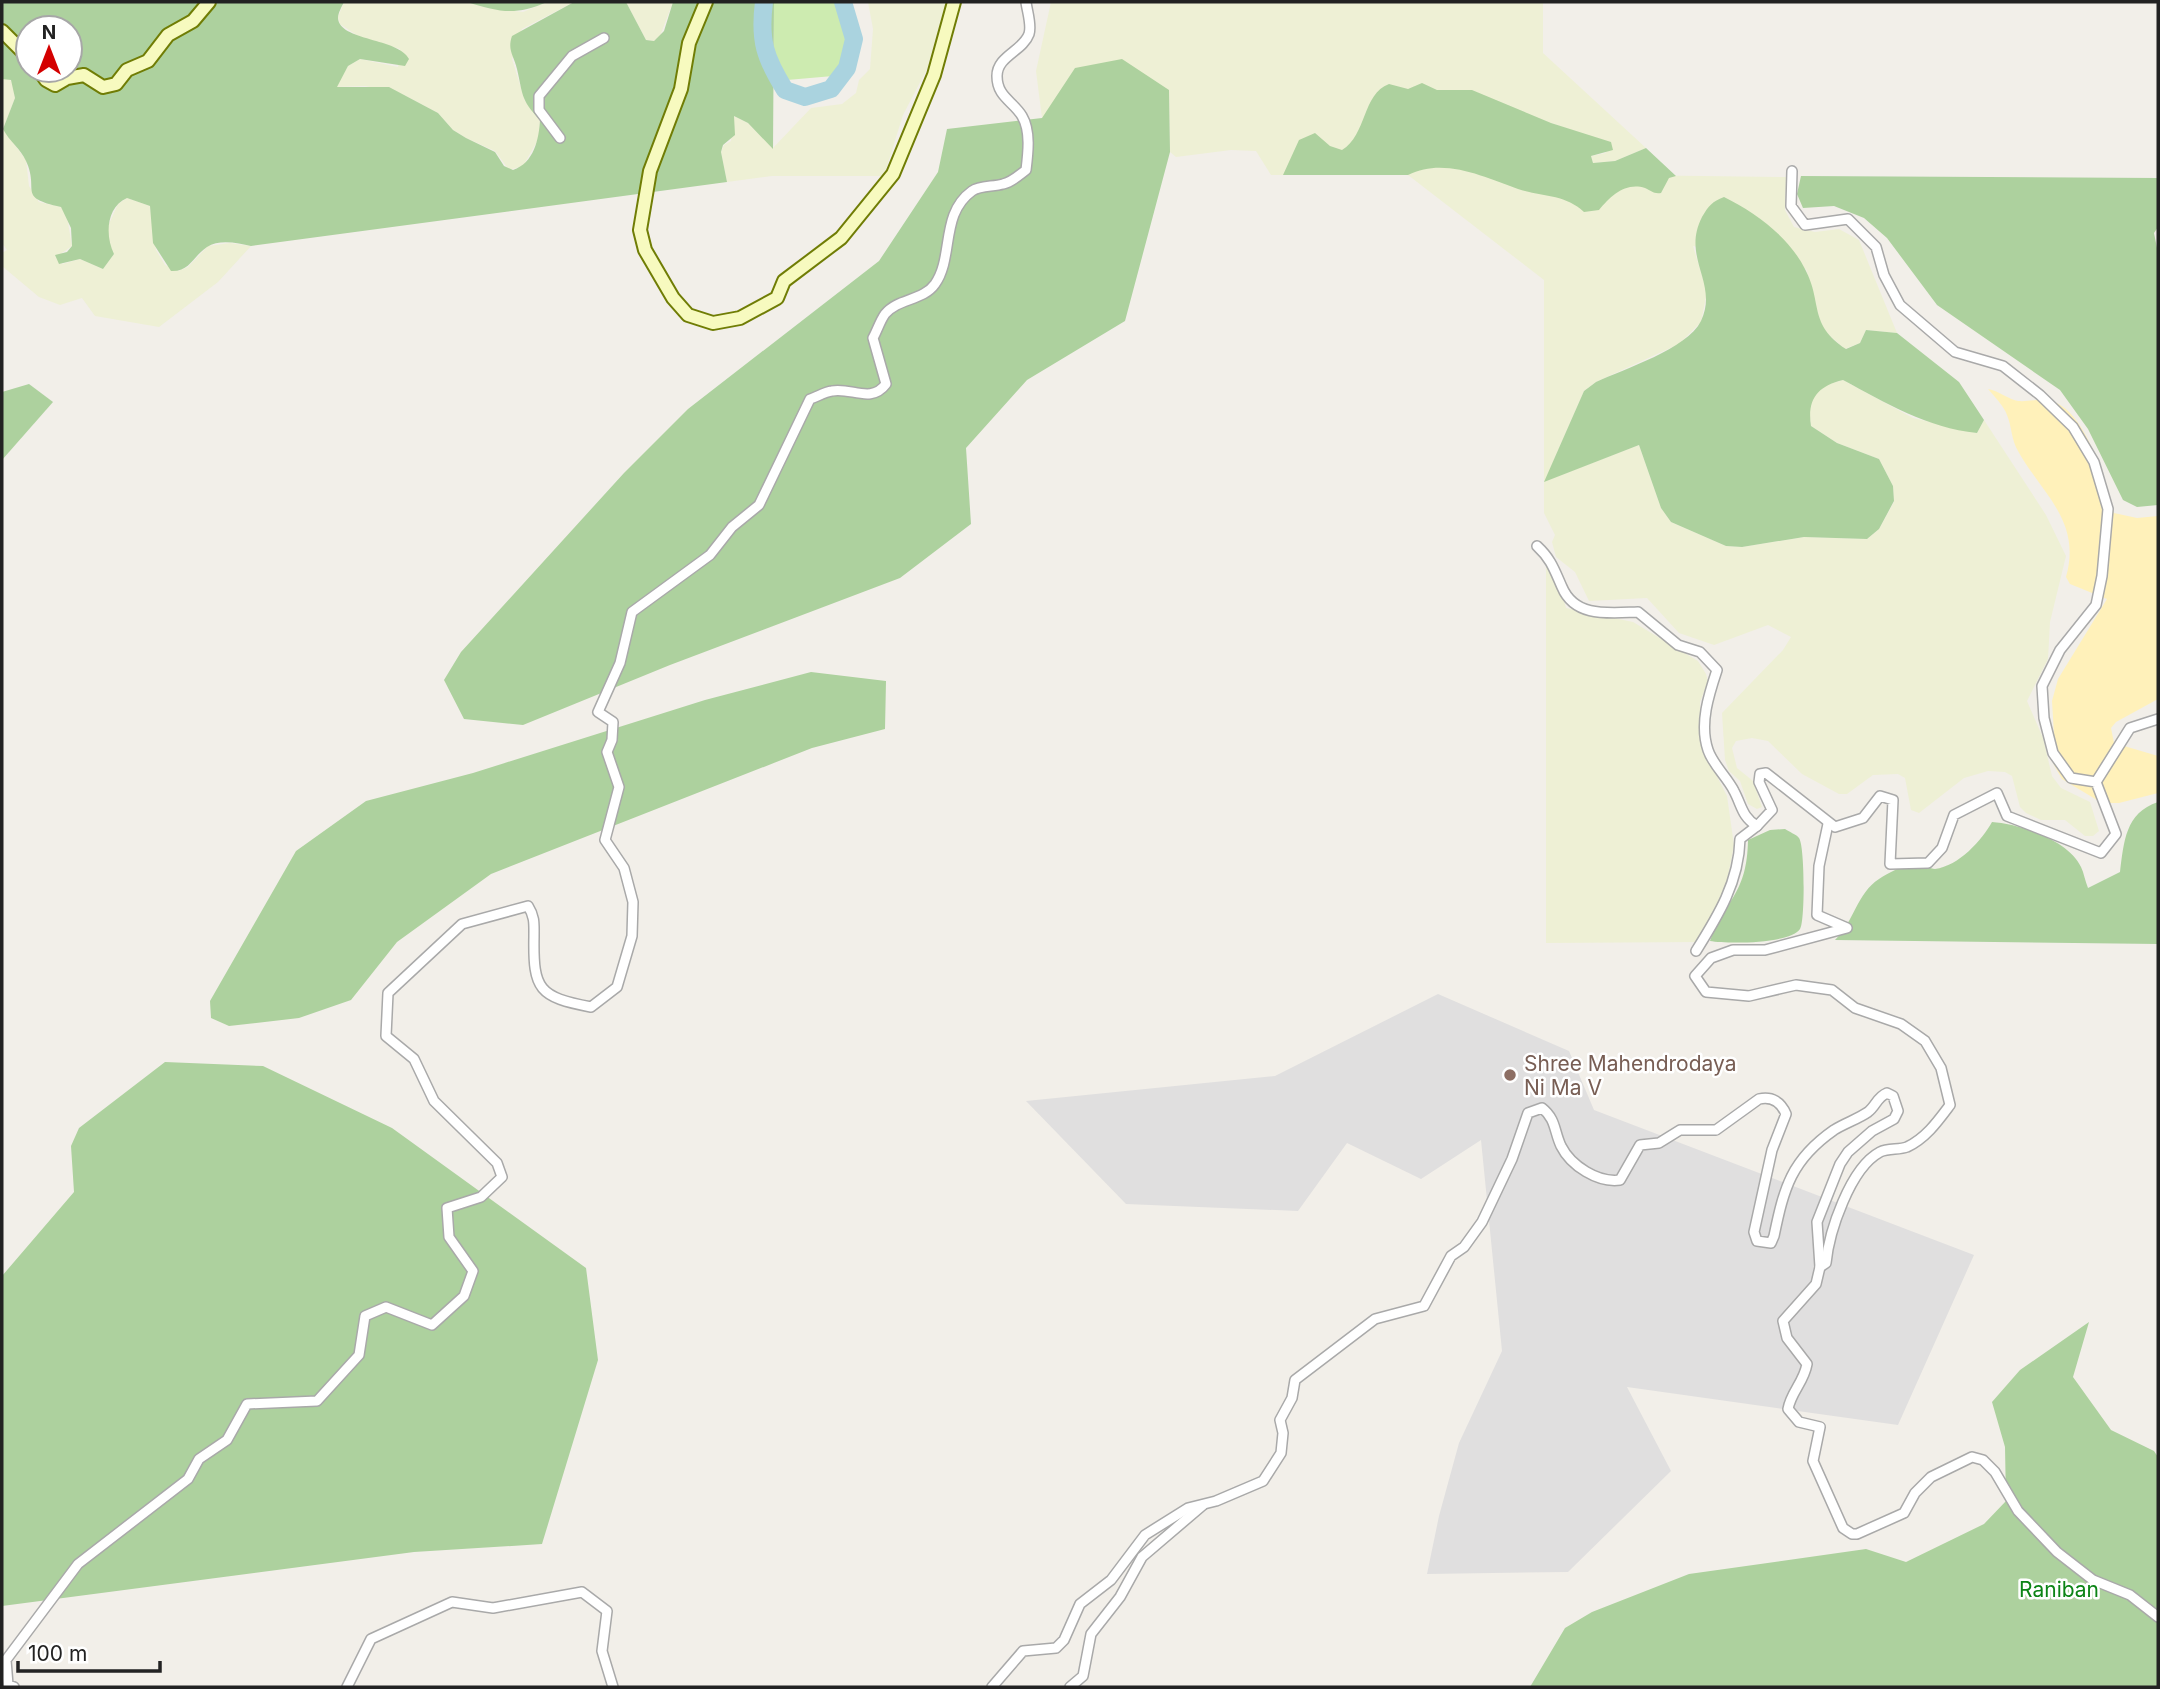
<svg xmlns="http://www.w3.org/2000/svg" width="2160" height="1689" font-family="Inter,sans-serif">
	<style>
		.residential { fill: #e0dfdf }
		.farmland { fill: #eef0d5 }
		.grass { fill: #cdebb0 }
		.forest { fill: #add19e; fill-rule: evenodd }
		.sand { fill: #fff1ba }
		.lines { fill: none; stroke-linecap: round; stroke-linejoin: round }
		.river { stroke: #aad3df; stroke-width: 18 }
		.street-casing { stroke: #a9a9a9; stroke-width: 12 }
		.secondary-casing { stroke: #707d05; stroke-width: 16 }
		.street { stroke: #fff; stroke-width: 9 }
		.secondary { stroke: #f7fabf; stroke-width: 12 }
		.education-dot { fill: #8d6e63; stroke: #fff; stroke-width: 2.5 }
		.labels { text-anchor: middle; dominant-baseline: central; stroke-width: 5; stroke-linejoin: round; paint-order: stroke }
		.education-label { font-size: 21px; fill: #785e54; stroke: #fff; text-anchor: start }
		.park-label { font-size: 21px; fill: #0c8416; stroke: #fff }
	</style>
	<rect width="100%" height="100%" fill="#f2efe9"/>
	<!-- residential -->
	<path class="residential" d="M1438,994L1569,1051L1594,1110L1974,1255L1898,1425L1627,1387L1671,1471L1568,1572L1427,1574L1439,1516L1459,1443L1502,1351L1481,1140L1421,1179L1347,1143L1298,1211L1126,1204L1026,1101L1275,1076Z"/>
	<!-- farmland -->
	<g class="farmland">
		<path d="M344,2H467L487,8L523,12L547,2H574L522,29L512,59L525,101L540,119L539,138L523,166L509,170L495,151L466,138L453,130L438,113L400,93L365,86L336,87L348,66L360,59L398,67L400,49L361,38L340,24L338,17Z"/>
		<path d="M626,2H673L660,36L654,41L646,40Z"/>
		<path d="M868,2H949L938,48L903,115L884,176H772L727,182L721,152L724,145L731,141L734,116L748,123L773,148L811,108L842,104L856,93L859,80L870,69L873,29Z"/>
		<path d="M1051,2H1543V53L1646,148L1615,161L1593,163L1591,156L1606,153L1591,137L1551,123L1543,174L1786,177L1785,210L1794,227L1815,232L1839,229L1859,240L1897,333L1866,330L1860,343L1845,349L1822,329L1806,269L1693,246L1707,292L1701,322L1679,344L1596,382L1584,391L1545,481L1639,445L1661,508L1671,522L1726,546L1742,547L1804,537L1867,539L1879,529L1894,502L1893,486L1879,459L1837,443L1811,426L1809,411L1814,394L1828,384L1843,380L1913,418L1977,433L1984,420L2046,515L2066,556L2050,622L2048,659L2027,701L2043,738L2052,776L2061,788L2090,802L2099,831L2093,836H2085L2065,820H2041L2026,813L2020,807L2012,776L2005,772L1988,771L1964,778L1919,813L1911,810L1905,778L1898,774L1873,775L1847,794H1839L1802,774L1768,741L1752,738L1736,741L1732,748L1737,768L1753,781L1762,807L1757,809L1748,804L1740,781L1729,771L1725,760L1722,713L1783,650L1791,637L1768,625L1714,645L1679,633L1647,598L1589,601L1575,572L1556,557L1552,542L1555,535L1544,513V280L1408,175H1271L1256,151L1231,150L1176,157L1170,152L1169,90L1042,118L1036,71Z"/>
		<path d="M8,78L13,83L15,98L3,129L26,160L29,186L39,202L61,207L67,217L72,246L59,255L62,264L80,259L103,269L114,254L108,243V226L118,204L127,198L150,206L156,250L165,265L178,271L188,267L208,246L230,243L251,246L218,282L159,327L95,316L82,298L60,305L39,297L2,266V253L7,250L2,243V79Z"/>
		<path d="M1546,557L1557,576L1566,608L1633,622L1698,661L1706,674L1708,681L1700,702L1701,736L1706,755L1727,796L1734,845L1726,887L1699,942L1546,943Z"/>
	</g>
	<!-- grass -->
	<path class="grass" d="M774,2H838C844,31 855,52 833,76L787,80L774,68Z"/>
	<!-- forest -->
	<g class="forest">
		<path d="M2,2H344C342,6 338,13 338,18C339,41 399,38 409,59L405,66L360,59L348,66L337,87H389L438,113L453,130L466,138L495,152L504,166L513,170C534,163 539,139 540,120C520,99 523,94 517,69C514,56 507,50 512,36L574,2H626L646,40L654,41L664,31L673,2H774L773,149L748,123L734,116L735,135L723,145L721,152L727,182L251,246C238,243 219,239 207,247C192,257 190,272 171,271L153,243L150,206L127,198C106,207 105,236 114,254L103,269L80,259L59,264L55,255L67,252L72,246L71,228L61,207C16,197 40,191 26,161C21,149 9,141 3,129L15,98L11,80L2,79ZM28,28H70V70H28Z"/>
		<path d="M467,2H547C515,16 499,12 467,2Z"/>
		<path d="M1122,59L1169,90L1170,152L1125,321L1027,380L966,448L971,524L900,578L670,665L523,725L464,719L444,680L461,652L624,473L688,409L879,261L938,172L947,129L1042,118L1075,68Z"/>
		<path d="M1422,83L1437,90H1472L1551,123L1611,142L1613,150L1591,156L1593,163L1615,161L1646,148L1676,176L1669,178L1661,193C1653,194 1652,191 1645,188C1625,182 1611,196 1599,210L1584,212C1565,194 1542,197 1518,189C1484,177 1444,157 1408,175H1283L1299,140L1315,133L1330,146L1342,150C1367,135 1362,94 1389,84L1408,89Z"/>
		<path d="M1801,176L2158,178V227L2154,233L2158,253V505L2137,507L2123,500L2088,429L2060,390L1937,305L1887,238L1864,218L1834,206L1803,208L1797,194Z"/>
		<path d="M1724,197C1755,212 1789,237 1805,269C1823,303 1808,324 1846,349L1860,343L1866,330L1897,333L1959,382L1984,420L1977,433C1927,428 1886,403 1843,380C1817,386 1807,400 1811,426L1837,443L1879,459L1893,486L1894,501L1879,529L1867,539L1804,537L1742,547L1726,546L1671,522L1661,508L1639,445L1544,482L1584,391L1596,382C1624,369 1687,349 1701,321C1719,283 1681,258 1702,217C1709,205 1712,202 1724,197Z"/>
		<path d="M29,384L53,402L2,460V392Z"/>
		<path d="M811,672L886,681L885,729L812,748L491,874L397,942L351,1000L299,1018L229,1026L211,1018L210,1001L296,851L366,801L473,773L705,700Z"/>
		<path d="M2158,802V944L1835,940C1854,922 1857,893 1879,879C1889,872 1907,863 1919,864C1925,865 1930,869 1935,869C1959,866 1982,840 1992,822C2020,824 2068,840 2081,867C2084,873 2085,881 2088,888L2120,872C2124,842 2125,813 2158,802Z"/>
		<path d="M1785,829C1789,832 1796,834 1799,838C1805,846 1805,923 1800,929C1790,944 1728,944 1710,941C1727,897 1747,894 1748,840L1770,830Z"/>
		<path d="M165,1062L263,1066L392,1128L586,1268L598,1360L542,1544L414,1552L2,1606V1276L74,1192L71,1146L79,1128Z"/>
		<path d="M2089,1322L2073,1377L2111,1430L2154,1451L2158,1457V1687H1530L1565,1628L1592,1612L1689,1574L1866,1549L1906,1562L1984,1524L2006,1501L2005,1447L1992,1402L2020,1370Z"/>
	</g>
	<!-- sand -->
	<path class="sand" d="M1988,389C1999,391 2010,400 2018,401C2029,402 2040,398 2051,401C2086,410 2106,483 2114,513L2137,518L2158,516V699L2116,722L2111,728L2114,743L2158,756V793L2119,803H2102L2062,779L2054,765L2050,749L2054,734L2052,701L2058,679L2107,599L2070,584L2066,577C2082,521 2042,494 2018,451C2011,439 2012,427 2007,415C2004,406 1994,396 1988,389Z"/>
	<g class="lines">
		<!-- river -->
		<path class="river" d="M764,2C759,40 765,58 785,90L805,97L831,89L847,68L854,39L843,2"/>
		<defs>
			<g id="street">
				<path d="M560,138L539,110V96L572,56L604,38"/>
				<path d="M1537,546C1551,559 1554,569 1562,587C1575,618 1609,613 1638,612L1678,645L1700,652L1717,670C1709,694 1699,724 1708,750C1713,765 1727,777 1734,791C1742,806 1742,817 1757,826L1772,810L1759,782L1760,774L1766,773L1835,827L1863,818L1880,796L1893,800L1890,864L1928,863L1942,848L1954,815L1997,793L2007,816L2101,853L2116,834L2096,782L2071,778L2053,753L2044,718L2042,686L2060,650L2096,605L2102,576L2108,509L2094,462L2073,427L2040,395L2003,366L1955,352L1900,305L1884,275L1876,247L1848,219L1805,225L1791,206L1792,171"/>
				<path d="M2096,782L2130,728L2158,719"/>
				<path d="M1696,951C1718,916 1739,882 1740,839L1757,826"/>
				<path d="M1820,1267L1826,1263C1829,1232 1850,1168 1880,1152C1888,1148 1899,1150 1907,1147C1926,1138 1938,1121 1950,1105L1941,1068L1925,1041L1901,1024L1855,1008L1832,990L1796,985L1749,996L1706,992L1695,976L1711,958L1733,950H1765L1847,928L1817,915L1819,866L1828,824"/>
				<path d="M14,1687L8,1685L6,1660L78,1564L188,1479L199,1459L227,1440L247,1404L317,1401L359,1355L365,1316L386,1307L432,1325L464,1296L473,1271L449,1237L447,1208L481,1197L502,1177L497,1163L434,1101L414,1059L386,1036L388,993L462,924L528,906C535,917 534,924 534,937C533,990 539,997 591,1007L617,987L632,936L633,902L624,868L605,840L619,787L607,752L612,740L613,722L598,712L620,663L632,612L710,555L732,527L759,505L810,399C817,397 824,392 832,391C851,387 871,404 886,384L873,338C877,331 880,321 885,314C898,298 923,301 935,284C954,257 940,214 972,191C980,185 993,187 1003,184C1012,182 1018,176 1026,170C1028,154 1031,131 1022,116C1013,101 997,97 997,76C997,56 1023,51 1029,34C1032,25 1027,11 1026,2"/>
				<path d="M347,1687L371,1639L452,1602L493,1608L582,1592L607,1611L602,1651L613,1687"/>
				<path d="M992,1687L1023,1651L1056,1648L1064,1640L1080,1604L1111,1580L1145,1535L1188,1508L1216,1501L1263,1481L1281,1453L1283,1433L1280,1420L1292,1398L1295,1380L1375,1319L1424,1306L1451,1256L1464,1247L1482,1222L1512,1159L1528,1113L1542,1108C1556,1119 1554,1131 1561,1146C1571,1166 1598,1183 1620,1180L1640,1145L1659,1143L1680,1130H1716L1759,1099C1772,1096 1781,1102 1786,1114L1772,1150L1754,1232L1757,1241L1771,1243L1774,1236C1784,1188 1791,1160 1834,1130C1845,1123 1858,1119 1868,1112C1876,1106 1877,1097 1887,1093L1893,1096L1898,1111L1894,1119L1872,1131L1848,1152L1840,1164L1817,1222L1820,1267L1816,1284L1783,1321L1787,1338L1807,1364C1804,1382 1791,1392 1788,1409L1799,1422L1820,1427L1813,1461L1843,1528L1852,1534H1857L1904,1513L1915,1493L1931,1477L1972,1457L1983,1460L1995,1472L2018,1511L2057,1552L2093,1580L2130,1595L2158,1617"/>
				<path d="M1070,1687L1083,1676L1091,1634L1120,1597L1142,1557L1203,1505"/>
			</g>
			<g id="secondary">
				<path d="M706,2L689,43L681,89L650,171L640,230L645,250L673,298L688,315L713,323L740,318L777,298L784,281L841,238L893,174L934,75L954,2"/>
				<path d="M2,31L28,57"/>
				<path d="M39,70L46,80L55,85L67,78L84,75L103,87L116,84L127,70L148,61L168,35L193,21L209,2"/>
			</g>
		</defs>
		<!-- street casing -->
		<use href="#street" class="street-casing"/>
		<!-- secondary casing -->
		<use href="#secondary" class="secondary-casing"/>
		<!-- street -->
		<use href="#street" class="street"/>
		<!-- secondary -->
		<use href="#secondary" class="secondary"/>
	</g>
	<!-- markers -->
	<circle class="education-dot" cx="1510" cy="1075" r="7"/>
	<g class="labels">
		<!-- education labels -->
		<g class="education-label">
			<text x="1524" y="1063">Shree Mahendrodaya<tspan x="1524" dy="24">Ni Ma V</tspan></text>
		</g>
		<!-- park labels -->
		<g class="park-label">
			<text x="2059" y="1589">Raniban</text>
		</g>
	</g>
	<!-- border -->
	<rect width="2160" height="1689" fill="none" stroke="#222222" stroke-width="7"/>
	<!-- north arrow -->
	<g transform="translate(49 49)"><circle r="33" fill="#ffffff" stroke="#a7a7a7" stroke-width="2"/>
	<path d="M0-5L12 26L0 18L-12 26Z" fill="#d40000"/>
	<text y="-10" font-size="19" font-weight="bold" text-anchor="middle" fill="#222222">N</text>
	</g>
	<!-- scale -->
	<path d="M18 1661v10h142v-10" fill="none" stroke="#222222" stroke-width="3.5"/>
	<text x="28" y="1661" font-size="21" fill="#222222" stroke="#ffffff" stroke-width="5" paint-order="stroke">100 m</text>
</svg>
